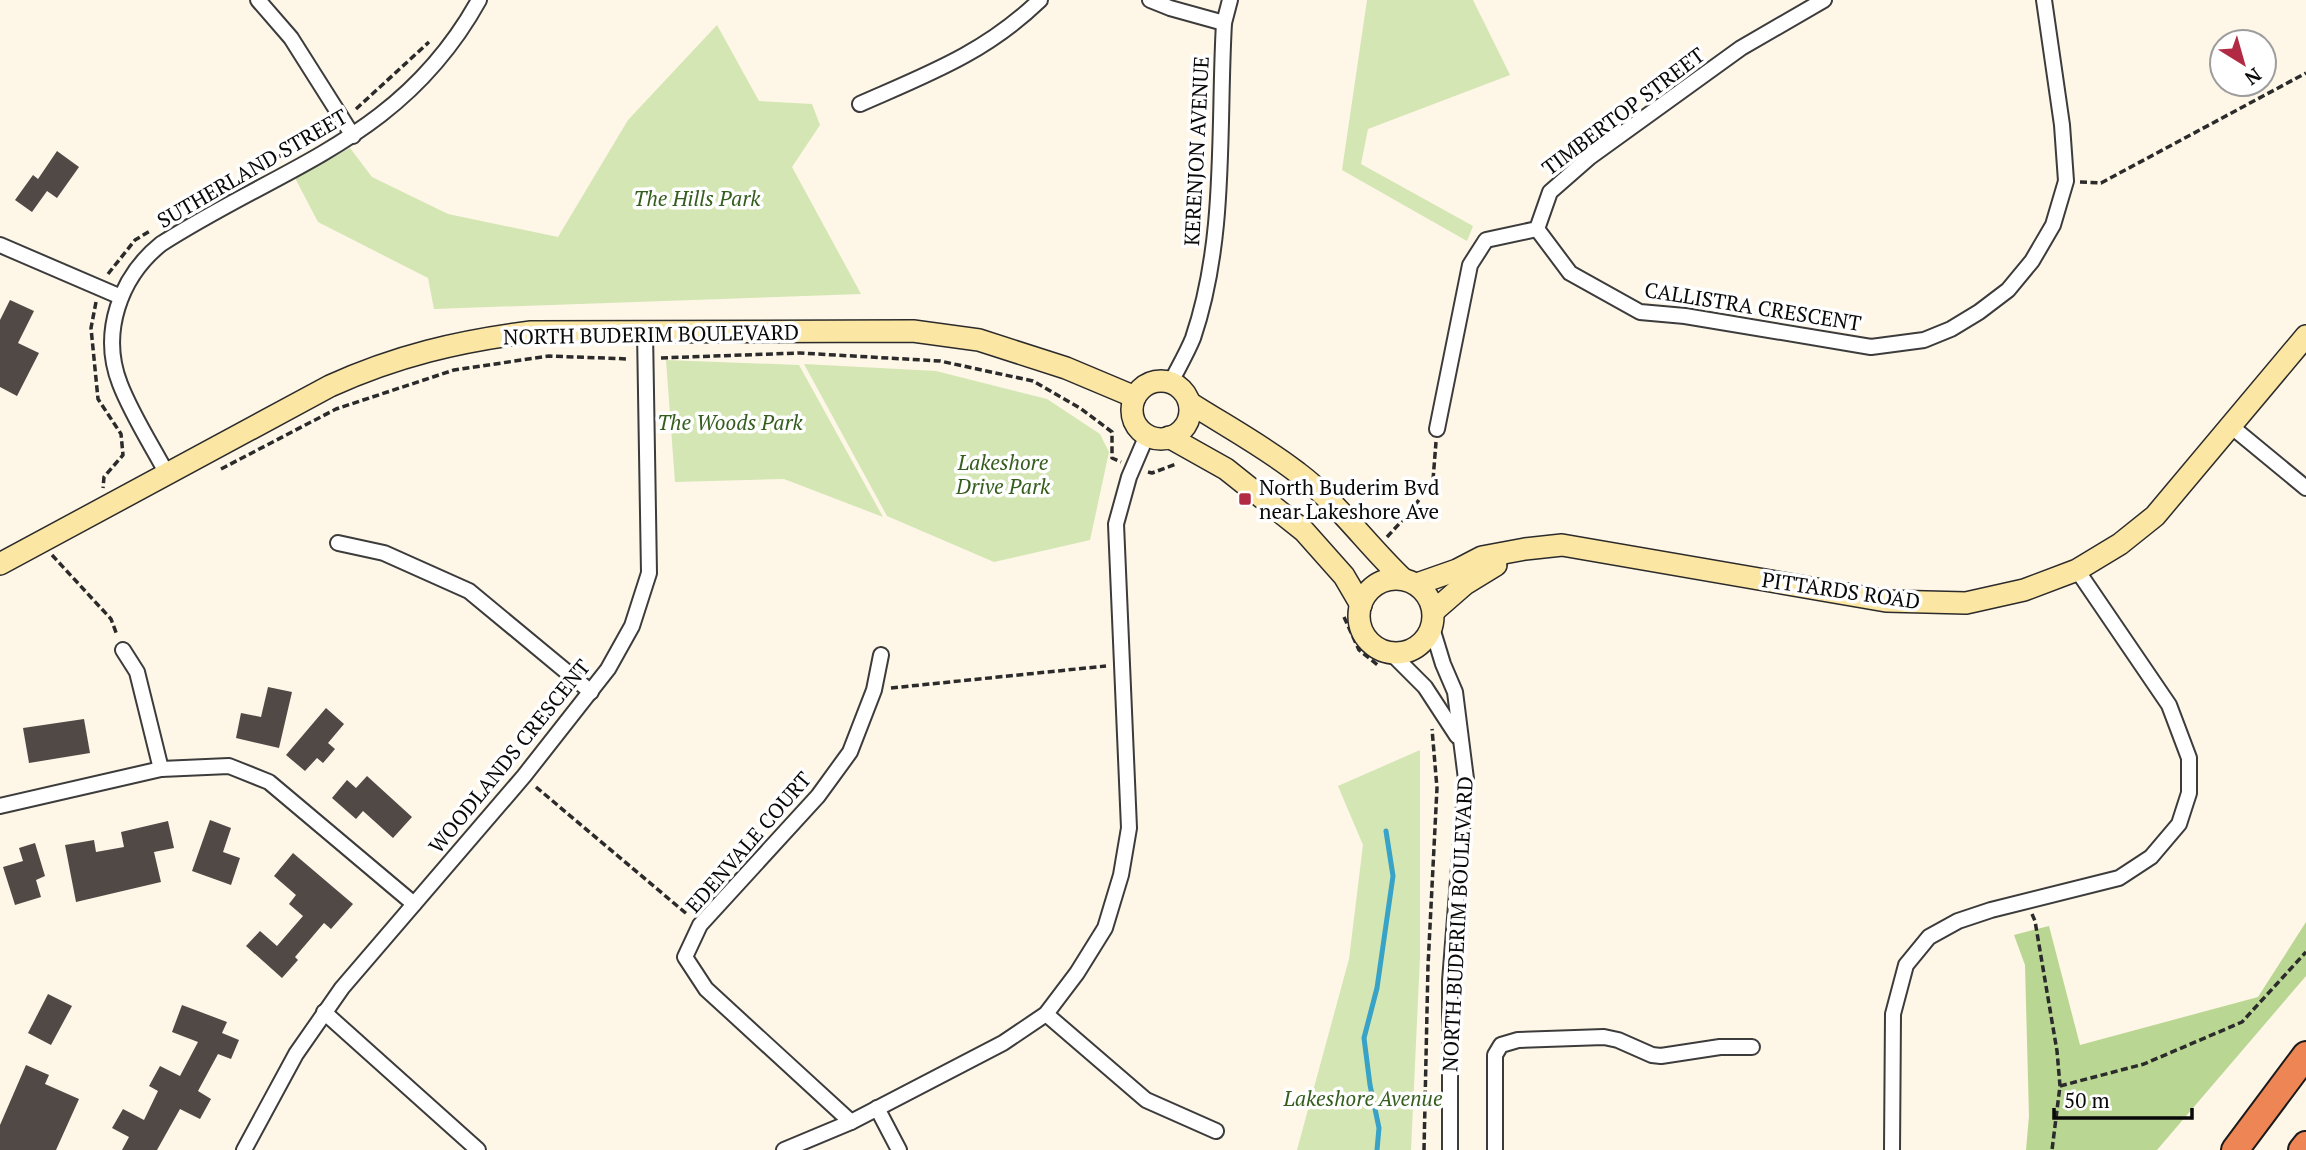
<svg xmlns="http://www.w3.org/2000/svg" width="2306" height="1150" font-family="'PT Serif',serif">
	<style>
		.green { fill: #d4e6b3 }
		.forest { fill: #bad693 }
		.lines { fill: none; stroke-linecap: round; stroke-linejoin: round }
		.stream { stroke: #38a2c7; stroke-width: 5 }
		.building { fill: #514946 }
		.street-casing { stroke: #3c3c3c; stroke-width: 18 }
		.secondary-casing { stroke: #2b2b2b; stroke-width: 24 }
		.highway-casing { stroke: #1a1a1a; stroke-width: 30 }
		.path { stroke: #2b2b2b; stroke-width: 3.5; stroke-dasharray: 7 3.5; stroke-linecap: butt }
		.street { stroke: #fff; stroke-width: 14 }
		.secondary { stroke: #fce6a4; stroke-width: 21 }
		.highway { stroke: #ee8555; stroke-width: 26 }
		.poi-dot { fill: #b22943; stroke: #fff; stroke-width: 2.5 }
		.labels { text-anchor: middle; dominant-baseline: central; stroke-width: 7; stroke-linejoin: round; paint-order: stroke }
		.street-label { font-size: 21px; fill: #090909; stroke: #fff }
		.park-label { font-size: 21px; font-style: italic; fill: #345d1e; stroke: #fff }
		.poi-label { font-size: 21px; fill: #090909; stroke: #fff; text-anchor: start }
	</style>
	<rect width="100%" height="100%" fill="#fef6e7"/>
	<!-- green -->
	<g class="green">
		<path d="M1367,0H1473L1510,75L1368,129L1361,164L1473,226L1467,241L1342,170Z"/>
		<path d="M717,25L759,101L812,104L820,125L792,167L861,294L434,309L428,278L318,222L295,178L350,148L372,177L448,214L558,237L628,120Z"/>
		<path d="M666,360L799,365L883,517L784,479L675,482Z"/>
		<path d="M804,364L936,371L1047,399L1100,434L1109,452L1090,540L994,562L887,516Z"/>
		<path d="M1420,750V957L1411,1150H1297L1349,959L1363,845L1338,786Z"/>
	</g>
	<!-- forest -->
	<path class="forest" d="M2306,922V976L2157,1150H2026L2029,1116L2025,965L2014,935L2049,926L2080,1045L2258,997Z"/>
	<g class="lines">
		<!-- stream -->
		<path class="stream" d="M1377,1150L1379,1128L1370,1085L1364,1038L1377,988L1393,876L1386,831"/>
	</g>
	<!-- building -->
	<g class="building">
		<path d="M57,151L79,167L57,198L47,191L32,212L15,200L33,175L38,179Z"/>
		<path d="M10,300L34,311L18,343L39,353L17,396L0,387V320Z"/>
		<path d="M268,687L292,692L279,748L236,738L241,713L261,717Z"/>
		<path d="M326,708L344,724L328,743L335,749L323,763L317,758L305,771L286,755Z"/>
		<path d="M84,719L90,753L29,763L23,728Z"/>
		<path d="M367,776L412,817L393,838L363,811L356,819L332,798L347,780L356,788Z"/>
		<path d="M210,820L231,828L223,852L240,858L231,885L192,871Z"/>
		<path d="M168,821L174,848L154,852L161,882L76,902L65,845L94,840L96,852L124,847L121,832Z"/>
		<path d="M35,843L45,876L36,880L41,897L15,905L3,867L23,861L19,848Z"/>
		<path d="M293,853L353,904L331,929L324,923L295,957L298,960L282,978L246,946L260,931L277,946L303,916L289,904L296,895L274,876Z"/>
		<path d="M48,994L72,1006L51,1045L28,1033Z"/>
		<path d="M182,1005L227,1022L222,1033L239,1040L231,1059L218,1054L198,1091L211,1099L200,1119L180,1109L157,1150H122L129,1137L112,1128L123,1109L144,1120L158,1091L149,1086L160,1066L180,1076L198,1042L172,1032Z"/>
		<path d="M26,1065L49,1075L45,1084L79,1099L56,1150H0V1125Z"/>
	</g>
	<g class="lines">
		<defs>
			<g id="street">
				<path d="M258,0L291,38L353,136"/>
				<path d="M1150,0L1170,8L1224,23"/>
				<path d="M860,104C928,74 985,53 1040,0"/>
				<path d="M1537,229L1570,273L1640,312L1685,316L1871,347L1924,340L1951,329L1979,312L2008,290L2032,261L2053,225L2066,181L2062,125L2044,0"/>
				<path d="M0,245L121,297"/>
				<path d="M1171,382C1178,368 1187,353 1193,338C1227,238 1218,128 1224,23L1230,0"/>
				<path d="M2232,427L2306,488"/>
				<path d="M1437,429L1470,265L1486,240L1537,229L1550,192L1590,157L1741,48L1824,0"/>
				<path d="M167,474C151,444 132,415 120,384C100,333 120,277 161,244C284,165 402,139 479,0"/>
				<path d="M338,543L384,553L469,591L591,692"/>
				<path d="M1432,628L1443,664L1455,692L1466,779L1450,981V1150"/>
				<path d="M123,650L137,672L161,769"/>
				<path d="M1391,653L1425,687L1457,736"/>
				<path d="M0,806L161,769L229,766L269,782L414,904"/>
				<path d="M324,1012L478,1150"/>
				<path d="M1046,1014L1146,1100L1216,1131"/>
				<path d="M877,1108L899,1150"/>
				<path d="M851,1122L706,989L685,957L700,925L818,796L850,752L874,690L881,655"/>
				<path d="M244,1150L296,1054L342,988L524,776L608,669L632,626L649,573L645,332"/>
				<path d="M784,1150L851,1122L1003,1043L1046,1014L1077,973L1105,928L1121,875L1129,828L1116,524L1129,477L1147,435"/>
				<path d="M1495,1150V1055L1501,1045L1518,1040L1604,1037L1618,1040L1652,1055L1661,1056L1720,1047H1752"/>
				<path d="M1892,1150L1893,1014L1906,965L1929,937L1958,921L1991,910L2119,878L2151,857L2179,824L2189,793V758L2169,705L2077,570"/>
			</g>
			<g id="secondary">
				<circle cx="1161" cy="410" r="29"/>
				<path d="M1190,403C1226,426 1265,447 1298,473C1338,503 1367,545 1403,579"/>
				<path d="M1169,437L1226,469L1304,531L1344,576L1361,605"/>
				<path d="M0,564L330,386C396,356 459,341 531,332L913,331L979,340L1066,368L1135,397"/>
				<circle cx="1396" cy="616" r="37"/>
				<path d="M1417,584L1457,570L1482,557L1525,549L1562,545L1886,601L1966,603L2024,590L2077,570L2120,544L2155,516L2306,336"/>
				<path d="M1434,611L1465,584L1496,565"/>
			</g>
			<g id="highway">
				<path d="M2235,1150L2306,1055"/>
				<path d="M2302,1150L2306,1145"/>
			</g>
		</defs>
		<!-- street casing -->
		<use href="#street" class="street-casing"/>
		<!-- secondary casing -->
		<use href="#secondary" class="secondary-casing"/>
		<!-- highway casing -->
		<use href="#highway" class="highway-casing"/>
		<!-- path -->
		<g class="path">
			<path d="M356,109L429,42"/>
			<path d="M266,164L324,131"/>
			<path d="M2080,182L2101,183L2306,73"/>
			<path d="M108,274L135,240L150,231"/>
			<path d="M96,302L91,328L98,399L121,434L123,455L104,477L103,488"/>
			<path d="M661,358L800,353L940,361L1033,381L1080,408L1112,432V458L1121,462"/>
			<path d="M221,469L336,409L454,370L549,356L629,359"/>
			<path d="M1148,472L1152,473L1176,464"/>
			<path d="M1387,537L1411,511L1433,480L1436,442"/>
			<path d="M52,555L111,619L117,635"/>
			<path d="M1344,617L1359,650L1379,666"/>
			<path d="M891,688L1106,666"/>
			<path d="M536,787L688,915"/>
			<path d="M2032,914L2035,921L2057,1051L2060,1086L2052,1150"/>
			<path d="M2060,1086L2144,1064L2242,1022L2306,952"/>
			<path d="M1424,1150L1428,966L1437,788L1432,729"/>
		</g>
		<!-- street -->
		<use href="#street" class="street"/>
		<!-- secondary -->
		<use href="#secondary" class="secondary"/>
		<!-- highway -->
		<use href="#highway" class="highway"/>
	</g>
	<!-- markers -->
	<rect class="poi-dot" x="1238" y="492" width="14" height="14" rx="3.5"/>
	<g class="labels">
		<!-- street labels -->
		<g class="street-label">
			<text transform="translate(1623 111) rotate(-37)">TIMBERTOP STREET</text>
			<text transform="translate(1196 151) rotate(-87)">KERENJON AVENUE</text>
			<text transform="translate(252 168) rotate(-30)">SUTHERLAND STREET</text>
			<text transform="translate(1753 306) rotate(9)">CALLISTRA CRESCENT</text>
			<text transform="translate(651 334) rotate(-1)">NORTH BUDERIM BOULEVARD</text>
			<text transform="translate(1841 590) rotate(8)">PITTARDS ROAD</text>
			<text transform="translate(509 756) rotate(-51)">WOODLANDS CRESCENT</text>
			<text transform="translate(748 842) rotate(-49)">EDENVALE COURT</text>
			<text transform="translate(1457 924) rotate(-87)">NORTH BUDERIM BOULEVARD</text>
		</g>
		<!-- park labels -->
		<g class="park-label">
			<text x="697" y="198">The Hills Park</text>
			<text x="730" y="422">The Woods Park</text>
			<text x="1003" y="462">Lakeshore<tspan x="1003" dy="24">Drive Park</tspan></text>
			<text x="1363" y="1098">Lakeshore Avenue</text>
		</g>
		<!-- poi labels -->
		<g class="poi-label">
			<text x="1259" y="487">North Buderim Bvd<tspan x="1259" dy="24">near Lakeshore Ave</tspan></text>
		</g>
	</g>
	<!-- north arrow -->
	<g transform="translate(2243 63) rotate(143)"><circle r="33" fill="#ffffff" stroke="#9d9d9d" stroke-width="2"/>
	<path d="M0-5L12 26L0 18L-12 26Z" fill="#b22943"/>
	<text y="-10" font-size="19" font-weight="bold" text-anchor="middle" fill="#090909">N</text>
	</g>
	<!-- scale -->
	<path d="M2054 1108v10h138v-10" fill="none" stroke="#090909" stroke-width="3.5"/>
	<text x="2064" y="1108" font-size="21" fill="#090909" stroke="#ffffff" stroke-width="5" paint-order="stroke">50 m</text>
</svg>
